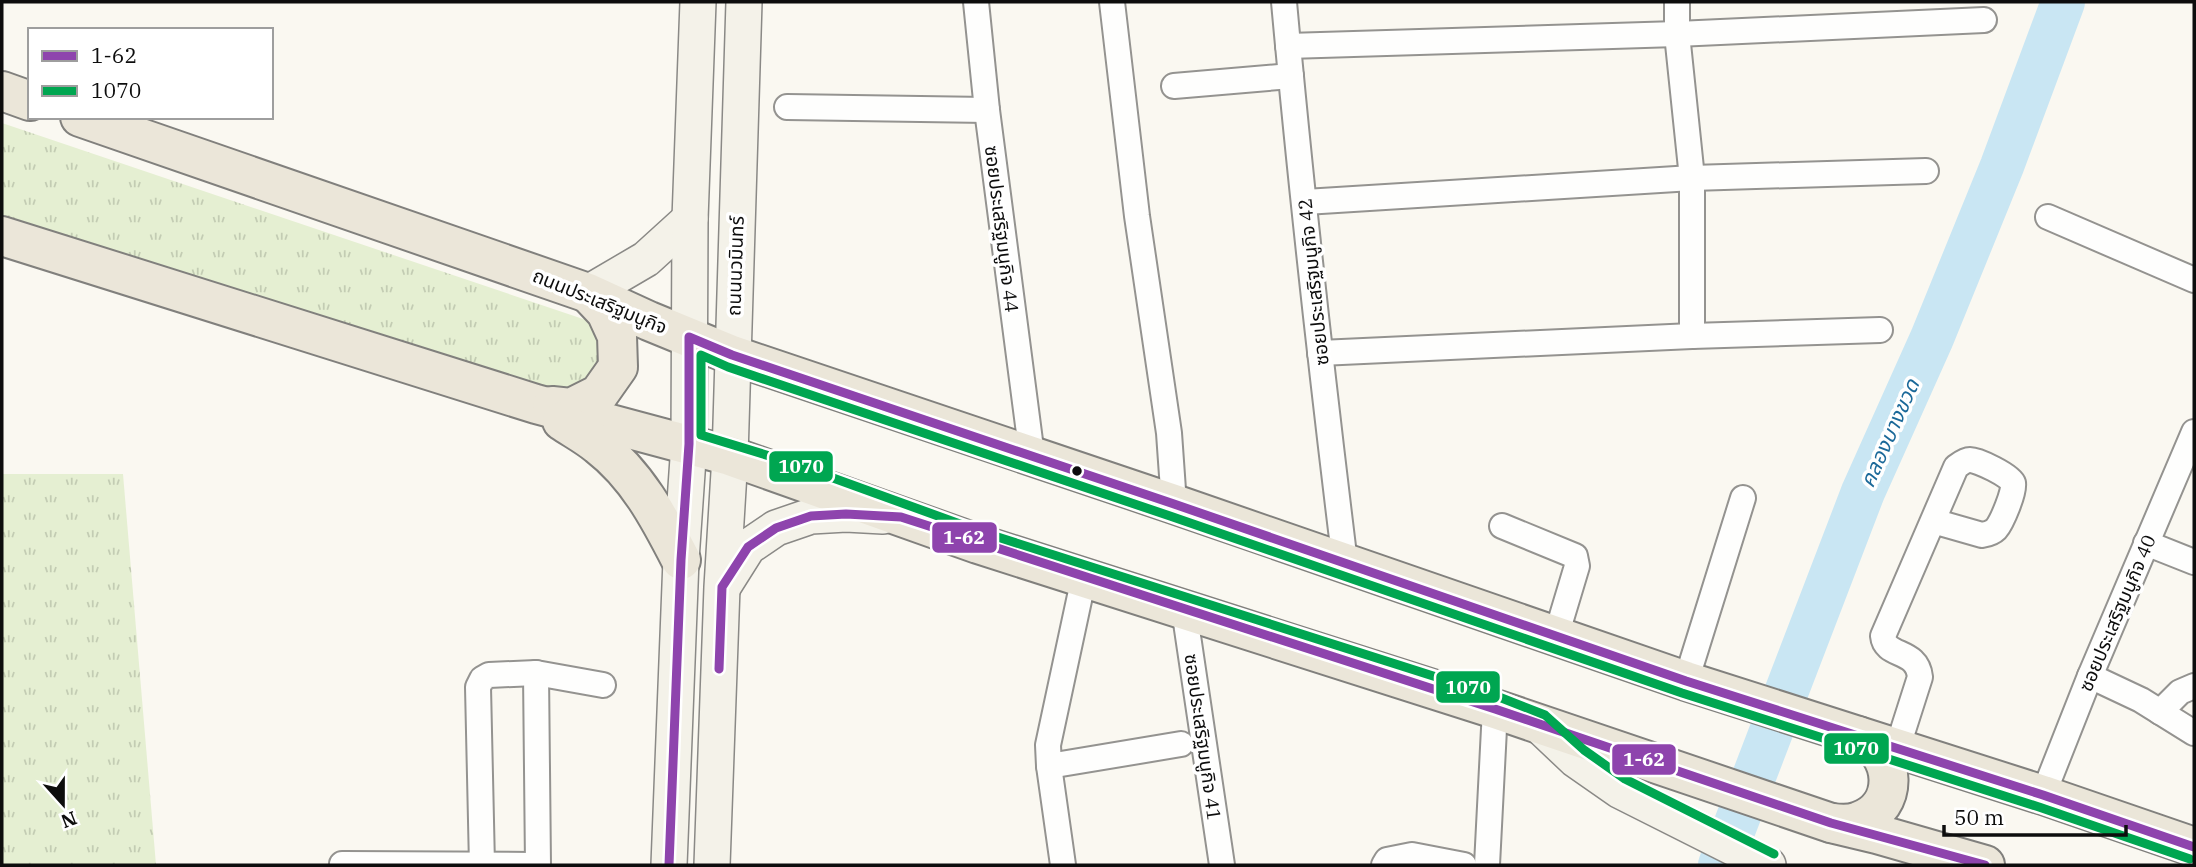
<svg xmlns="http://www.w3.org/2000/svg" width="2196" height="867" font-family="'IBM Plex Serif','Noto Sans Thai',serif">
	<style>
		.grass { fill: url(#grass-tufts) }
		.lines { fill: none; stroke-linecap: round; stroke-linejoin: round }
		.river { stroke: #c9e6f3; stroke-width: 44 }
		.minor-casing { stroke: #949390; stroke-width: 28 }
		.secondary-casing { stroke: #8a8986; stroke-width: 38 }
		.primary-casing { stroke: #81807d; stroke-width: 42 }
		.minor { stroke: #fefefd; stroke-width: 24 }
		.secondary { stroke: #f4f2e9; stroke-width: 35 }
		.primary { stroke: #ebe6d9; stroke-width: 38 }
		.bus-1-casing { stroke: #fff; stroke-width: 14 }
		.bus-2-casing { stroke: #fff; stroke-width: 14 }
		.bus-1 { stroke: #8e44ad; stroke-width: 9 }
		.bus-2 { stroke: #00a651; stroke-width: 9 }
		.bus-dot { fill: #0d0d0d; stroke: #fff; stroke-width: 2.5 }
		.labels { text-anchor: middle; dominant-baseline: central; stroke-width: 7; stroke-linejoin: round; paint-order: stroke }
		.street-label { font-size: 19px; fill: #0d0d0d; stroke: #fff }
		.water-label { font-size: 21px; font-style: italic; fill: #1b6999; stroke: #fff }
		.line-badge { stroke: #fff; stroke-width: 2.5 }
		.badge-label { font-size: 19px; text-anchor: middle; font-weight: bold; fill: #fff }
	</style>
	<defs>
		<pattern id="grass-tufts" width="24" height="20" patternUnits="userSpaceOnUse" patternTransform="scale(1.75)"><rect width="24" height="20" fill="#e5efd2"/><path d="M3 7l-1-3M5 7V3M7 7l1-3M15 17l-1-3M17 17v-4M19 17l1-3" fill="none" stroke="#c3ccb3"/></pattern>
	</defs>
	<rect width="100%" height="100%" fill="#faf8f1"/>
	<!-- grass -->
	<g class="grass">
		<path d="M2,123L592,322L605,342L602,366L566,398L2,225Z"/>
		<path d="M2,474H123L156,865H2Z"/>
	</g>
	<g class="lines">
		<!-- river -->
		<path class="river" d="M1720,865L1863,492L1932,338L2002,166L2063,2"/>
		<defs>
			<g id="minor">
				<path d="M976,2L987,110L1032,456"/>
				<path d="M1112,2L1137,216L1169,433L1174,504"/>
				<path d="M1284,2C1301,189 1322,376 1345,563"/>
				<path d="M1677,2V34L1692,178V336"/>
				<path d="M1288,46L1677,34L1984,20"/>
				<path d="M1174,86L1291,76"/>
				<path d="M787,107L987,110"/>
				<path d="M1305,202L1692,178L1926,171"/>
				<path d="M2048,217L2194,280"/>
				<path d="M1320,353L1692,336L1880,330"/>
				<path d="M1502,526L1575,556L1577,566L1556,636"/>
				<path d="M2146,543L2194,562"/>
				<path d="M1184,609L1222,865"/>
				<path d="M536,673L538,865"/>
				<path d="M2090,676L2141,700L2194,733"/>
				<path d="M1686,681L1743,498"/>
				<path d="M2160,712L2180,692L2194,686"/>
				<path d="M1897,749L1920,677C1917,648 1885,658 1883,636L1956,467C1960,464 1965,460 1970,460C1978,460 2011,476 2013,483C2015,491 2002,522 1996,529C1992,533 1988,534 1982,535L1933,521"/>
				<path d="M1049,766L1181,744"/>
				<path d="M2043,795L2090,676L2194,432"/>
				<path d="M342,864L534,865"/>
				<path d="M482,865L478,687L482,679L489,675L536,673L603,685"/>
				<path d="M1063,865L1049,766L1048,745L1084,577"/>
				<path d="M1384,865L1387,860L1412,855L1464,865"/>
				<path d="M1487,865L1495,709"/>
			</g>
			<g id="secondary">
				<path d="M588,293L646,259L690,219"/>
				<path d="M724,585L748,547L776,528L811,516L846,514L883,516"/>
				<path d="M1539,725L1576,760L1619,790L1768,865"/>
				<path d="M669,865L681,560L689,444L690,219L698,2"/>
				<path d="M712,865L722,587L730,456L744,2"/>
			</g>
			<g id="primary">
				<path d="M2,91L30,101"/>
				<path d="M80,117L588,293L649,321L732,355L1174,504L1686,681L2043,795L2194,847"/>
				<path d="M2,236L536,404L730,456L978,544L1495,709L1831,823L1877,834L1985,865"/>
				<path d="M552,406L571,408L599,394L618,367L617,336L606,312L590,295"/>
				<path d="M562,421C574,429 587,436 598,445C637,475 659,517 681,560"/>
				<path d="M1832,823C1841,824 1850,825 1859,821C1900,807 1897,752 1858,736"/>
			</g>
		</defs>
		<!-- minor casing -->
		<use href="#minor" class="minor-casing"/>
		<!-- secondary casing -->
		<use href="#secondary" class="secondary-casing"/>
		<!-- primary casing -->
		<use href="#primary" class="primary-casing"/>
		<!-- minor -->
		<use href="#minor" class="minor"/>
		<!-- secondary -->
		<use href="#secondary" class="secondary"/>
		<!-- primary -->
		<use href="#primary" class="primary"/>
		<defs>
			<g id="bus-1">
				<path d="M719,669L722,587L748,547L776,528L811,516L846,514L901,517L1495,709L1831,823L1985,865"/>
				<path d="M669,865L681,560L689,444V337L732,355L1174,504L1686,681L2043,795L2194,847"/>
			</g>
			<path id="bus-2" d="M1774,854L1625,779L1584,750L1545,715L1499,697L982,532L789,462L701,435V355L728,367L1170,516L1682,693L2039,807L2190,859"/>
		</defs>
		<!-- bus-1 casing -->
		<use href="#bus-1" class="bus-1-casing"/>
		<!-- bus-2 casing -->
		<use href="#bus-2" class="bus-2-casing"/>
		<!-- bus-1 -->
		<use href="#bus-1" class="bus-1"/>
		<!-- bus-2 -->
		<use href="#bus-2" class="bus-2"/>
	</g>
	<!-- markers -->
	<circle class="bus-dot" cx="1077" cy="471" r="6"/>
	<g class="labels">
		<!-- street labels -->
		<g class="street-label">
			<text transform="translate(1002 229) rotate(83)">ซอยประเสริฐมนูกิจ 44</text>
			<text transform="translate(735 266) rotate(-88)">ถนนนวมินทร์</text>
			<text transform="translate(1313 282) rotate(-96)">ซอยประเสริฐมนูกิจ 42</text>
			<text transform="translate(600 301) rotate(22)">ถนนประเสริฐมนูกิจ</text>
			<text transform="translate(2117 613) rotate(-67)">ซอยประเสริฐมนูกิจ 40</text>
			<text transform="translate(1203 737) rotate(82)">ซอยประเสริฐมนูกิจ 41</text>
		</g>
		<!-- water labels -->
		<g class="water-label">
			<text transform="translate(1889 433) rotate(-66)">คลองบางขวด</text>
		</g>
	</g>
	<g class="line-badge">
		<rect x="768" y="450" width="66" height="33" rx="7" fill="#00a651"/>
		<rect x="931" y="521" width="67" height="33" rx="7" fill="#8e44ad"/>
		<rect x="1435" y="670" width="66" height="34" rx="7" fill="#00a651"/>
		<rect x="1823" y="732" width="67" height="33" rx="7" fill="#00a651"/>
		<rect x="1611" y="743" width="66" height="33" rx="7" fill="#8e44ad"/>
	</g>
	<g class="badge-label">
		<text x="801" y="473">1070</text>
		<text x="964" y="544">1-62</text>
		<text x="1468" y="694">1070</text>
		<text x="1856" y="755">1070</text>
		<text x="1644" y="766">1-62</text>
	</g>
	<!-- border -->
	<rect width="2196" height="867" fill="none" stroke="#0d0d0d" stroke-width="7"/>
	<!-- legend -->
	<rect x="28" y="28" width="245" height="91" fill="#ffffff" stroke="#9e9e9e" stroke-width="2"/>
	<rect x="42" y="51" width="35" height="10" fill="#8e44ad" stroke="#9e9e9e" stroke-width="2"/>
	<text x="91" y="63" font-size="21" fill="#0d0d0d">1-62</text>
	<rect x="42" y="86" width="35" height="10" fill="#00a651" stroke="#9e9e9e" stroke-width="2"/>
	<text x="91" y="98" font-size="21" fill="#0d0d0d">1070</text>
	<!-- north arrow -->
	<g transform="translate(63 804) rotate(159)" stroke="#ffffff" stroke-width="5" paint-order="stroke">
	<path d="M0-5L12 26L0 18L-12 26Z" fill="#0d0d0d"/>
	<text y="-10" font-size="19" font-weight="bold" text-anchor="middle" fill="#0d0d0d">N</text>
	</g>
	<!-- scale -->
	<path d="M1944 825v10h182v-10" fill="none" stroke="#0d0d0d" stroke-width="3.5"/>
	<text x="1954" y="825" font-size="21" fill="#0d0d0d" stroke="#ffffff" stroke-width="5" paint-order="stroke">50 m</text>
</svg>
